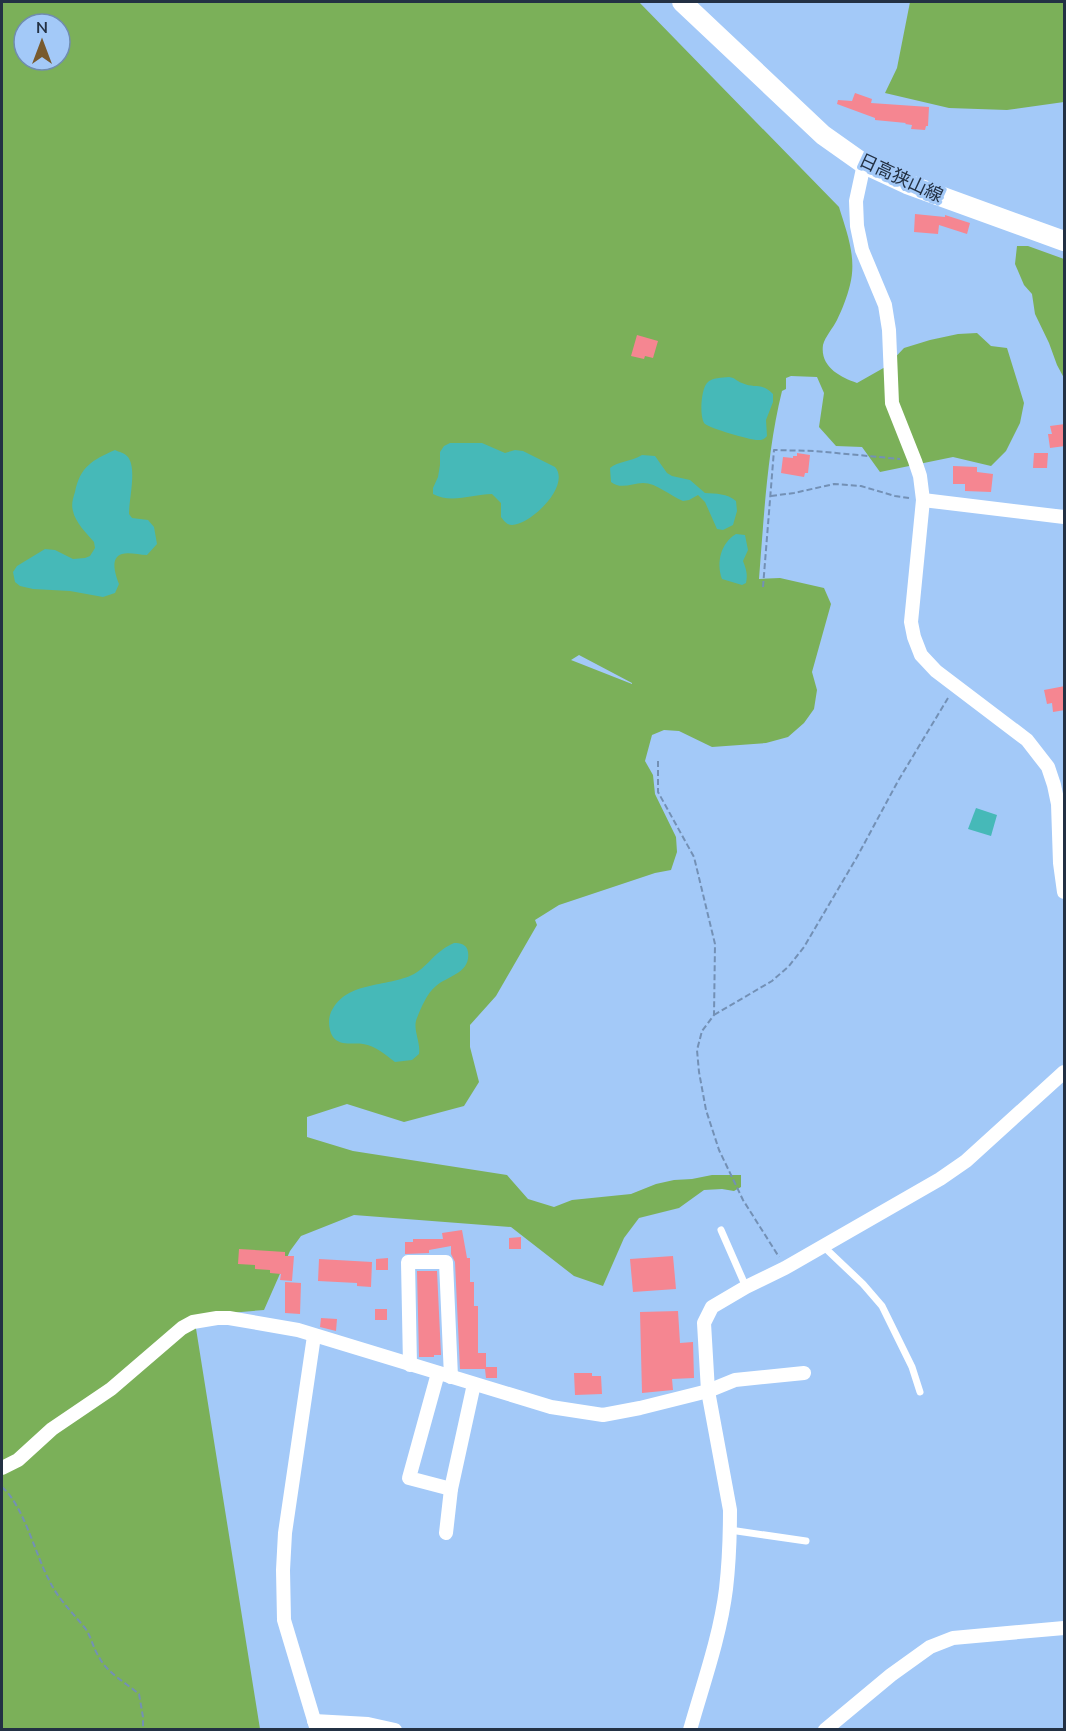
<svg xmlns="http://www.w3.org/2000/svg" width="1066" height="1731" font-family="'Nunito Sans','Noto Sans JP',sans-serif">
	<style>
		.green { fill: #7bb059; fill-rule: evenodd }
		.water { fill: #46b9b8 }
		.building { fill: #f58691 }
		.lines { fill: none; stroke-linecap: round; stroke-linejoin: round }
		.path { stroke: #7390b5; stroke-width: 2; stroke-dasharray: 6 3; stroke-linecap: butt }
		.lane { stroke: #fff; stroke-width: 7 }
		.street { stroke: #fff; stroke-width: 14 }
		.secondary { stroke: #fff; stroke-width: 20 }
		.labels { text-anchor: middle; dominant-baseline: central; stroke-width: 6; stroke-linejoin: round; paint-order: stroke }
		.street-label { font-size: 18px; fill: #233144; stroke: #a3c9f8 }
	</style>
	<rect width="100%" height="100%" fill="#a3c9f8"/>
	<!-- green -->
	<g class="green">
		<path d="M2,2H639L839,207C847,233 857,258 850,285C847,297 842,310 837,320C833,328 825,337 823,345C820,367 840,377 857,383L887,366L904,348L930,340L958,334L977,333L991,346L1007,348L1024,403L1020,423L1006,451L991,466L953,457L880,472L862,447L836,446L819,427L824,393L817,377L791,376L786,378V389L782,391C767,452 764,516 759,579L780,578L824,588L831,604L812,672L817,690L814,709L804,723L788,737L766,743L712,747L679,731L664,730L652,735L645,761L653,775L655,794L676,837L677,852L671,870L655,873L559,905L535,920L537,925L496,996L470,1025V1047L479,1082L464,1106L404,1122L347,1104L307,1117V1137L353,1151L507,1175L528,1199L554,1207L572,1200L631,1194L656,1184L674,1180L692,1179L712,1175H741V1187L734,1191L722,1189L704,1190L679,1208L639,1218L624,1238L603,1286L574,1276L511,1227L354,1215L301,1236L290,1251L264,1310L194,1316L260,1729H2ZM24,24H60V60H24ZM579,655L632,683V684L571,660Z"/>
		<path d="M910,2H1064V102L1007,110L949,108L885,93L897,68Z"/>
		<path d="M1017,246H1028L1064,259V378L1057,365L1049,343L1035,314L1032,294L1024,285L1015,264Z"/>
	</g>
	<!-- water -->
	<g class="water">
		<path d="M729,377C736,378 736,381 742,383C755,389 762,382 773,394V402L766,420L767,436C764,439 763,440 759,440C752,441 710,428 705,424C699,418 701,389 707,383C712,377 722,378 729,377Z"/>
		<path d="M450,443H482L505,453L515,450L523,451L555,467C571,485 532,524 512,525C507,525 504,521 501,517V503L492,494C473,494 451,504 433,494V488L438,477L440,465V452L444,446Z"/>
		<path d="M115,450C119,452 125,453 128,457C137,469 129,498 129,514L132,518L148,520L154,527L157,544L147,555C139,555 129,552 122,554C109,558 116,576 119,584L115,593L103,597L70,591L33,589L20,586L15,582L13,572L17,566L45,549L55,550L73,559L85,558L90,556L95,548L94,542C87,534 75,522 73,511C71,505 73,498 75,492C80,467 92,460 115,450Z"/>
		<path d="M642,455L655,456L667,473L672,476L690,480L705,493C716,494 727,493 736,501L737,511L733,525L723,530L717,529L705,502L698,495L689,500L683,501C670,496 657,483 643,483C632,483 621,490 611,482L610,468C618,461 631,462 642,455Z"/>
		<path d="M736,534L745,535L748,550L743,561C746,569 748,574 746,583L742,585L722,579C716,562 721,543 736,534Z"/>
		<path d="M976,808L997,815L991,836L968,829Z"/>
		<path d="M454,943C460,943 467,944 468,952C471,973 448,976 436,986C427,993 421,1008 417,1018C412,1029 421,1042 419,1054L412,1060L395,1062C384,1054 376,1046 363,1044C353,1042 341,1047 333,1037C329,1031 328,1021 330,1015C343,980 387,988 414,974C425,968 432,957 442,950C445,947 450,945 454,943Z"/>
	</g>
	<!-- building -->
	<g class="building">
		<path d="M855,93L872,99L871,103L929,107L928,126H926L925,130L911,129L912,125L905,124L906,123L875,120V118L837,104L838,100L852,101Z"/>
		<path d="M915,214L945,217V215L970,223L967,234L939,225L938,234L914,232Z"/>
		<path d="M637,335L658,341L653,358L645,356L644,359L631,356Z"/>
		<path d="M1065,424V446L1050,448L1048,434H1052L1050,426Z"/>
		<path d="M797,453L810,455L808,473H805L804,477L781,473L783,457L793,458V456H797Z"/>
		<path d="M1034,453H1048L1047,468H1033Z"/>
		<path d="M953,466L977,467V472L993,474L991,492L965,491V484H953Z"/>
		<path d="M1065,686V710L1053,712L1052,703L1047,704L1044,690Z"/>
		<path d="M462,1230L467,1258H470V1282H474V1306H478V1353H486V1367H497V1378H486L485,1369H460L455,1262L451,1254V1246L429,1250V1253L405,1254V1242H413V1239H443L442,1233Z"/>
		<path d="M521,1237V1249H509V1238Z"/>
		<path d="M239,1249L285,1252V1256H294L292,1281L280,1280L281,1274L270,1273V1270L255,1269V1265L238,1264Z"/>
		<path d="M673,1256L676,1289L633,1292L630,1259Z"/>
		<path d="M388,1258V1270H376V1259Z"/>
		<path d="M319,1259L372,1262L371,1287L357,1286V1283L318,1281Z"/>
		<path d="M417,1271H437L441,1355H434V1357H419Z"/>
		<path d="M285,1282L301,1283L300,1314L285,1313Z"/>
		<rect x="375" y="1309" width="12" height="11"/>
		<path d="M678,1311L680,1343L693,1342L694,1378L672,1379L673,1390L642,1393L640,1312Z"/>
		<path d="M321,1318L337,1319L336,1331L320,1327Z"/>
		<path d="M574,1373H592V1376H601L602,1394L575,1395Z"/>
	</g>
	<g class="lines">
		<!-- path -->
		<g class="path">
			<path d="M771,496L794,493L834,484L861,486L895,496L909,498"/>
			<path d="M763,587L774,450L815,451L900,459"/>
			<path d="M658,761V792L694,857L715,944L714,1015L702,1031L697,1050L699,1072L706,1110L719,1150L743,1200L779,1257"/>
			<path d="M714,1015L772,981L789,966L804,947L857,857L898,781L948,698"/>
			<path d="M2,1487C24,1506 35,1554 49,1580C58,1599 72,1612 85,1628C91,1636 93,1648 99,1657C107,1673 125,1682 139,1694L143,1717V1730"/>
		</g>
		<!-- lane -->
		<g class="lane">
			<path d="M721,1230L746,1287"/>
			<path d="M823,1246L863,1284L882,1306L912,1367L920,1392"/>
			<path d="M730,1530L806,1541"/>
		</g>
		<!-- street -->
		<g class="street">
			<path d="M864,164L856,201L857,226L862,250L885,305L889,330L892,403L915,461L920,476L923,500L911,622L914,637L921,655L936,671L1027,740L1048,767L1054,785L1058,804L1060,863L1064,892"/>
			<path d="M923,500L1064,517"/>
			<path d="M314,1336L285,1533L283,1570L284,1620L317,1730"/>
			<path d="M410,1365L408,1262H446L451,1377"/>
			<path d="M438,1373L409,1478L451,1489"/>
			<path d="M2,1468L18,1460L52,1429L111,1389L182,1328L193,1322L217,1318H229L298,1330L551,1407L603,1415L640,1408L708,1391L735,1380L804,1373"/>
			<path d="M446,1533L451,1489L474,1384"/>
			<path d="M314,1721L368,1724L395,1730"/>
			<path d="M690,1730C703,1684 720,1637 726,1589C729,1563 730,1536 730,1510L708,1391L704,1323L712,1307L746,1287L785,1268L940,1179L966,1161L1064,1072"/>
			<path d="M825,1730L891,1675L930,1647L953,1638L1064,1628"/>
		</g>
		<!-- secondary -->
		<path class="secondary" d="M682,2L823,135L864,164L907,184L1064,241"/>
	</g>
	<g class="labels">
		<!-- street labels -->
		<g class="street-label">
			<text transform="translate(901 178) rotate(25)">日高狭山線</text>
		</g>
	</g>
	<!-- border -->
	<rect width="1066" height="1731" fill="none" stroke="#233144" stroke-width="6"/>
	<!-- north arrow -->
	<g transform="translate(42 42)"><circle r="28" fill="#a3c9f8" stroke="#708cb0" stroke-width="1.5"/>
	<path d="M0-4.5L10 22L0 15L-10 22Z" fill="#785a2e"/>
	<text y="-9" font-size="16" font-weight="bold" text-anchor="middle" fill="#233144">N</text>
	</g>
</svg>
